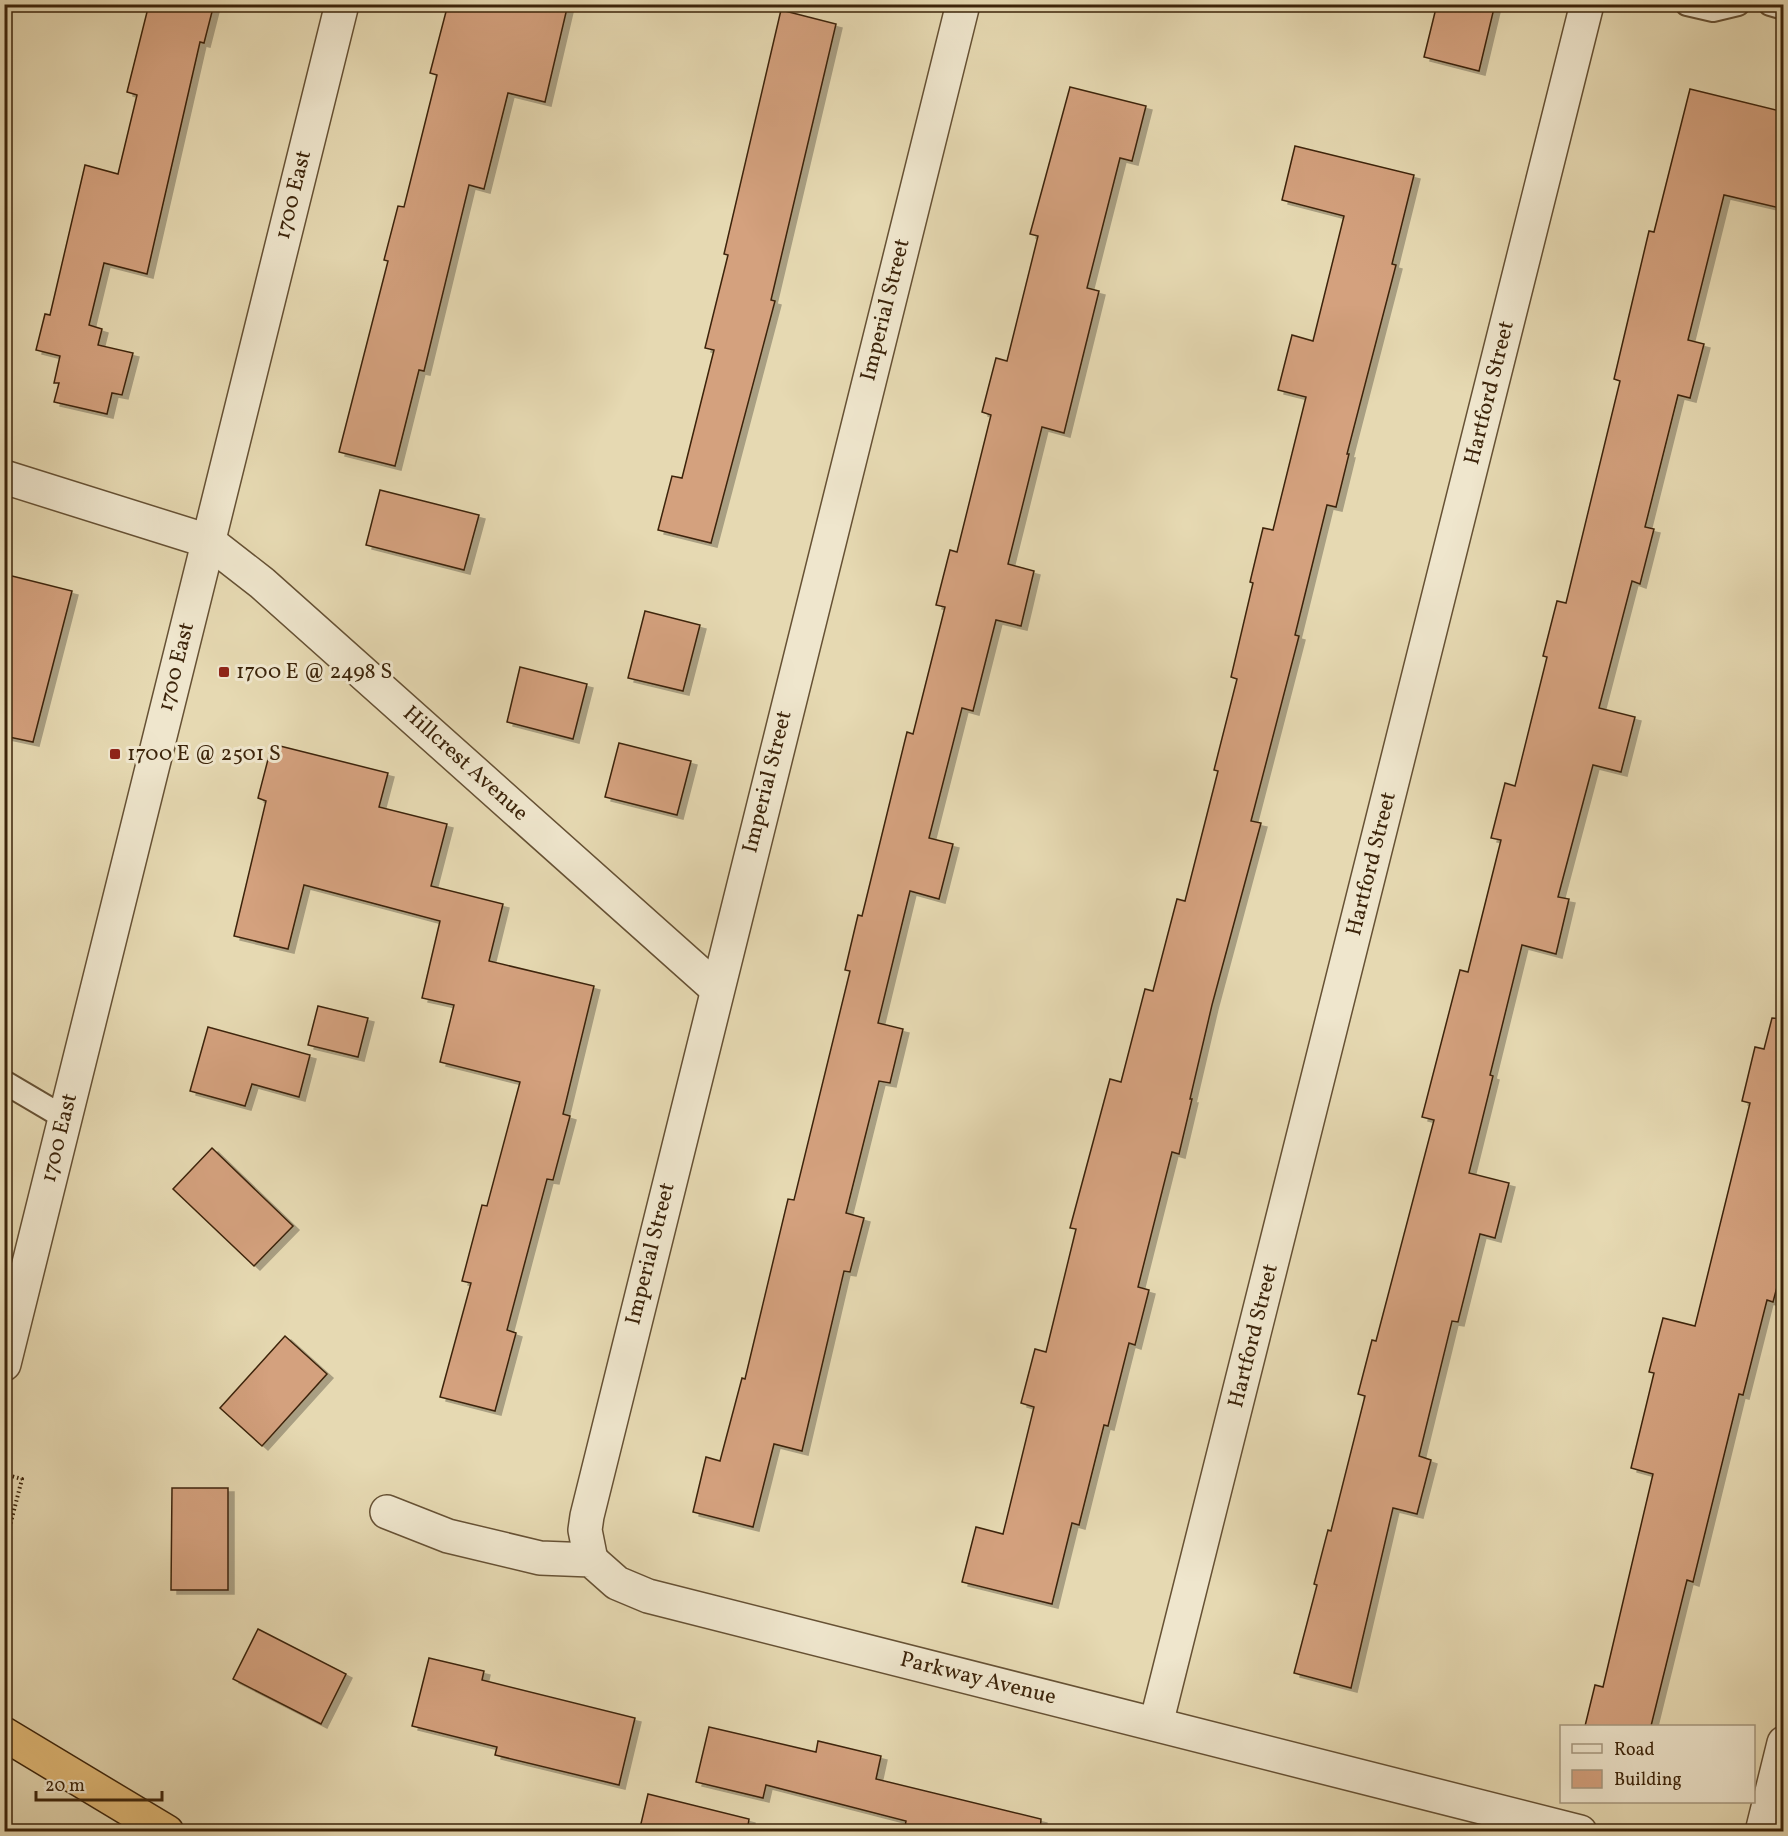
<svg xmlns="http://www.w3.org/2000/svg" width="1788" height="1836" font-family="Vollkorn,serif">
	<style>
		.building { fill: #d4a17e; stroke: #3c240a; stroke-width: 1.5; filter: url(#shadow) }
		.lines { fill: none; stroke-linecap: round; stroke-linejoin: round }
		.service-casing { stroke: #665134; stroke-width: 26 }
		.minor-casing { stroke: #665134; stroke-width: 36 }
		.tertiary-casing { stroke: #665134; stroke-width: 36 }
		.motorway-casing { stroke: #3c240a; stroke-width: 36 }
		.path { stroke: #3c240a; stroke-width: 4; stroke-dasharray: 1.5 3; stroke-linecap: butt }
		.service { stroke: #efe6cd; stroke-width: 22 }
		.minor { stroke: #efe6cd; stroke-width: 33 }
		.tertiary { stroke: #efe6cd; stroke-width: 33 }
		.motorway { stroke: #e3bc79; stroke-width: 33 }
		.poi-dot { fill: #8f2418; stroke: #efe6cd; stroke-width: 2 }
		.labels { text-anchor: middle; dominant-baseline: central; stroke-width: 6; stroke-linejoin: round; paint-order: stroke }
		.street-label { font-size: 22px; fill: #3c240a; stroke: #efe6cd }
		.poi-label { font-size: 22px; fill: #3c240a; stroke: #efe6cd; text-anchor: start }
	</style>
	<defs>
		<filter id="shadow"><feDropShadow dx="6" dy="4" stdDeviation="0" flood-color="#0004"/></filter>
	</defs>
	<rect width="100%" height="100%" fill="#e6d9b2"/>
	<filter id="stains"><feTurbulence type="fractalNoise" baseFrequency=".00333" numOctaves="4"/><feColorMatrix values="0 0 0 0 .2 0 0 0 0 .09 0 0 0 0 .02 0 0 0 .5 -.17"/></filter>
	<radialGradient id="worn" r=".72"><stop offset=".6" stop-color="#630" stop-opacity="0"/><stop offset="1" stop-color="#630" stop-opacity=".3"/></radialGradient>
	<!-- building -->
	<g class="building">
		<path d="M149,4H214L204,43L200,42L147,274L104,263L89,325L102,329L98,345L133,353L122,395L112,393L107,414L54,402L59,383H54L60,356L36,350L45,314L50,315L85,165L118,174L137,95L127,92Z"/>
		<path d="M448,4H568L545,102L508,93L484,189L469,185L424,371L419,370L395,466L339,452L388,261L384,260L398,206L404,207L437,75L430,73Z"/>
		<path d="M1437,4H1495L1479,71L1424,57Z"/>
		<path d="M781,10L836,24L771,300L775,301L711,543L658,530L672,476L682,478L714,350L705,348L728,255L724,254Z"/>
		<path d="M1070,87L1146,106L1132,161L1120,158L1087,288L1099,291L1064,433L1042,427L1008,564L1034,571L1021,626L996,620L973,711L962,708L929,838L953,844L939,899L910,891L878,1023L903,1029L890,1083L879,1081L846,1213L864,1218L850,1272L844,1271L802,1451L774,1444L753,1527L693,1512L706,1457L720,1461L742,1378L745,1379L788,1199L794,1200L850,971L845,970L858,915L862,916L907,732L913,734L945,607L936,605L950,550L957,552L991,415L982,412L996,358L1007,361L1038,236L1030,234Z"/>
		<path d="M1690,89L1784,112V209L1724,195L1688,340L1704,344L1690,398L1678,395L1645,527L1654,529L1640,584L1632,581L1599,708L1635,717L1621,772L1593,765L1558,897L1569,899L1556,954L1522,945L1490,1075L1493,1076L1469,1173L1509,1183L1495,1238L1480,1234L1458,1322L1452,1321L1419,1456L1431,1460L1417,1514L1393,1508L1351,1688L1294,1673L1317,1585L1314,1584L1328,1530L1331,1531L1365,1396L1358,1394L1372,1340L1376,1341L1434,1120L1422,1117L1460,970L1468,972L1501,840L1491,838L1505,783L1515,786L1547,657L1543,656L1557,601L1566,603L1620,381L1614,379L1636,286L1649,231L1654,232Z"/>
		<path d="M1295,146L1414,175L1392,264L1396,265L1347,454H1349L1336,507L1327,505L1295,635L1299,636L1251,821L1261,823L1212,1005L1190,1099H1192L1179,1154L1172,1152L1138,1287L1149,1290L1135,1345L1129,1343L1108,1426L1104,1425L1079,1525L1072,1523L1052,1604L962,1582L976,1527L1003,1534L1034,1407L1021,1403L1035,1349L1046,1352L1076,1229L1070,1228L1110,1079L1121,1082L1145,989L1153,991L1177,899L1185,901L1218,771L1214,770L1237,679L1231,677L1253,583L1250,582L1263,528L1273,530L1306,397L1278,390L1292,335L1313,341L1344,216L1282,200Z"/>
		<path d="M380,490L479,515L464,570L366,545Z"/>
		<path d="M4,574L72,591L33,742L4,736Z"/>
		<path d="M645,611L700,625L683,691L628,678Z"/>
		<path d="M520,667L587,684L573,739L507,722Z"/>
		<path d="M619,743L691,761L677,815L605,797Z"/>
		<path d="M272,744L388,773L379,807L447,824L431,886L503,904L489,961L594,986L563,1114L570,1116L553,1180L547,1179L507,1330L516,1333L495,1411L440,1397L471,1283L462,1281L482,1205L487,1206L520,1082L440,1062L454,1005L422,998L440,921L304,885L288,949L234,936L266,801L258,798Z"/>
		<path d="M318,1006L368,1018L358,1057L308,1045Z"/>
		<path d="M1772,1018L1784,1019V1261L1773,1302L1767,1300L1743,1395L1739,1394L1693,1582L1687,1580L1651,1726H1585L1595,1685L1603,1687L1653,1474L1631,1468L1654,1373L1649,1372L1663,1318L1695,1326L1750,1103L1742,1101L1755,1047L1764,1049Z"/>
		<path d="M208,1027L310,1055L299,1097L252,1084L245,1106L190,1091Z"/>
		<path d="M212,1148L293,1226L254,1266L173,1189Z"/>
		<path d="M285,1336L327,1374L262,1446L220,1408Z"/>
		<path d="M172,1488H228V1590H171Z"/>
		<path d="M258,1629L346,1674L321,1724L233,1679Z"/>
		<path d="M429,1658L484,1671L482,1680L635,1718L619,1785L495,1755L497,1747L412,1726Z"/>
		<path d="M709,1727L816,1752L818,1741L881,1756L876,1779L1041,1819L1040,1832H904L906,1821L766,1785L763,1798L696,1782Z"/>
		<path d="M648,1794L749,1819L747,1832H639Z"/>
	</g>
	<g class="lines">
		<defs>
			<g id="service">
				<path d="M1687,4L1713,10L1738,4"/>
				<path d="M1770,4L1784,8"/>
				<path d="M4,1082L65,1118"/>
			</g>
			<g id="minor">
				<path d="M4,477L208,541L262,583L717,989"/>
				<path d="M387,1512L448,1536L540,1558L591,1560L617,1583L648,1596L1580,1832"/>
				<path d="M591,1560L585,1530L587,1516L963,4"/>
				<path d="M1156,1724L1587,4"/>
				<path d="M1762,1832L1784,1743"/>
			</g>
			<path id="tertiary" d="M4,1364L342,4"/>
			<path id="motorway" d="M4,1734L167,1832"/>
		</defs>
		<!-- service casing -->
		<use href="#service" class="service-casing"/>
		<!-- minor casing -->
		<use href="#minor" class="minor-casing"/>
		<!-- tertiary casing -->
		<use href="#tertiary" class="tertiary-casing"/>
		<!-- motorway casing -->
		<use href="#motorway" class="motorway-casing"/>
		<!-- path -->
		<path class="path" d="M4,1474L22,1479L4,1549"/>
		<!-- service -->
		<use href="#service" class="service"/>
		<!-- minor -->
		<use href="#minor" class="minor"/>
		<!-- tertiary -->
		<use href="#tertiary" class="tertiary"/>
		<!-- motorway -->
		<use href="#motorway" class="motorway"/>
	</g>
	<!-- markers -->
	<g class="poi-dot">
		<rect x="218" y="666" width="12" height="12" rx="3"/>
		<rect x="109" y="748" width="12" height="12" rx="3"/>
	</g>
	<g class="labels">
		<!-- street labels -->
		<g class="street-label">
			<text transform="translate(294 195) rotate(-76)">1700 East</text>
			<text transform="translate(886 310) rotate(-76)">Imperial Street</text>
			<text transform="translate(1490 393) rotate(-76)">Hartford Street</text>
			<text transform="translate(177 667) rotate(-76)">1700 East</text>
			<text transform="translate(465 764) rotate(42)">Hillcrest Avenue</text>
			<text transform="translate(768 782) rotate(-76)">Imperial Street</text>
			<text transform="translate(1372 864) rotate(-76)">Hartford Street</text>
			<text transform="translate(60 1138) rotate(-76)">1700 East</text>
			<text transform="translate(651 1254) rotate(-76)">Imperial Street</text>
			<text transform="translate(1254 1336) rotate(-76)">Hartford Street</text>
			<text transform="translate(978 1679) rotate(14)">Parkway Avenue</text>
		</g>
		<!-- poi labels -->
		<g class="poi-label">
			<text x="236" y="672">1700 E @ 2498 S</text>
			<text x="127" y="754">1700 E @ 2501 S</text>
		</g>
	</g>
	<!-- margin -->
	<rect width="1788" height="1836" fill="none" stroke="#e6d9b2" stroke-width="24"/>
	<rect x="6" y="6" width="1776" height="1824" fill="none" stroke="#3c240a" stroke-width="3"/>
	<rect x="12" y="12" width="1764" height="1812" fill="none" stroke="#3c240a" stroke-width="1.5"/>
	<!-- legend -->
	<rect x="1560" y="1725" width="195" height="78" fill="#efe6cd" stroke="#a7987f" stroke-width="1.5"/>
	<rect x="1572" y="1744" width="30" height="9" fill="#efe6cd" stroke="#a7987f" stroke-width="1.5"/>
	<text x="1614" y="1755" font-size="18" fill="#3c240a">Road</text>
	<rect x="1572" y="1770" width="30" height="18" fill="#d4a17e" stroke="#a7987f" stroke-width="1.5"/>
	<text x="1614" y="1785" font-size="18" fill="#3c240a">Building</text>
	<!-- scale -->
	<path d="M36 1791v9h126v-9" fill="none" stroke="#3c240a" stroke-width="3"/>
	<text x="45" y="1791" font-size="18" fill="#3c240a" stroke="#efe6cd" stroke-width="4.5" paint-order="stroke">20 m</text>
	<rect width="100%" height="100%" filter="url(#stains)"/>
	<rect width="100%" height="100%" fill="url(#worn)"/>
</svg>
